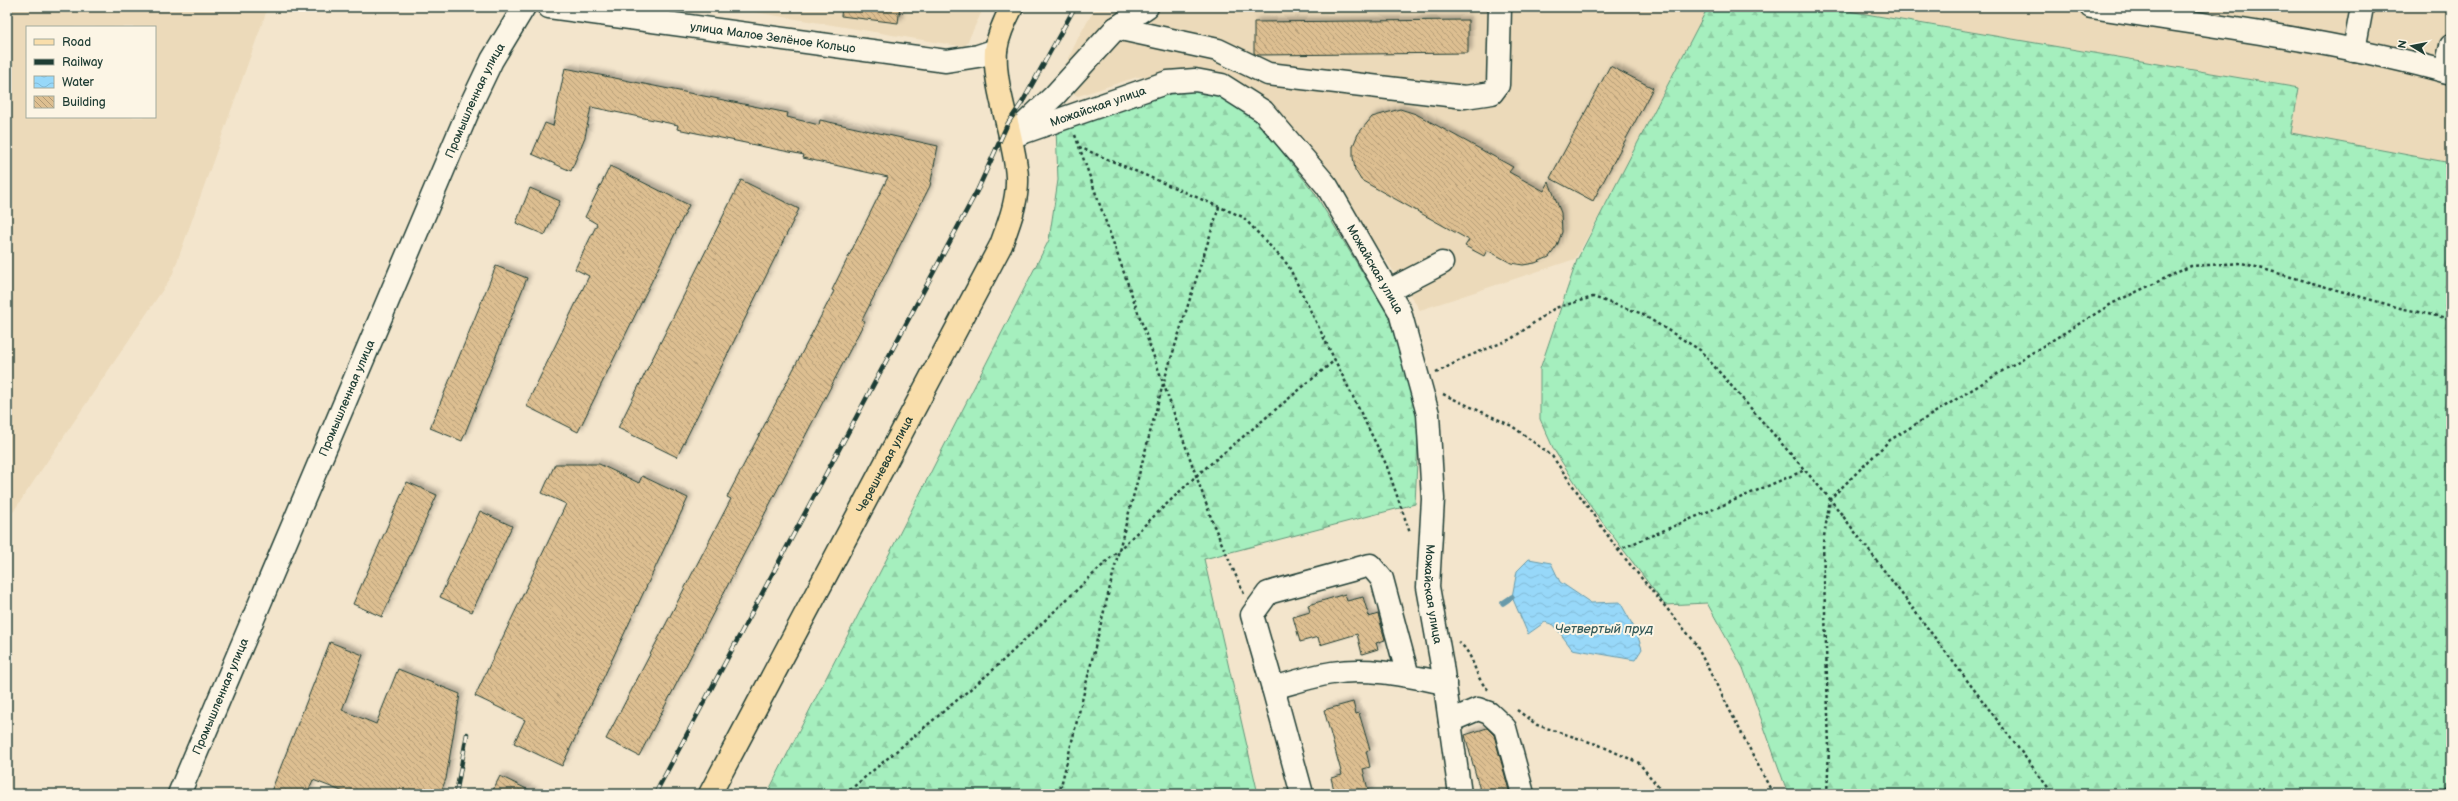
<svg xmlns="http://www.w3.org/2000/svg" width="2458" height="801" font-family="'Balsamiq Sans',sans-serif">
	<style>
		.built { fill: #ecdaba; fill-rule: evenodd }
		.forest { fill: url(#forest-firs); stroke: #629679 }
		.water { fill: url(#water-waves); stroke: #679aaa }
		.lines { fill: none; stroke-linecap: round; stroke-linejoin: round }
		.stream { stroke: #679aaa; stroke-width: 5.5 }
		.building { fill: url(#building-back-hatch); stroke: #1f3d34; filter: url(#shadow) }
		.minor-casing { stroke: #1f3d34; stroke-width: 25 }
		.major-casing { stroke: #1f3d34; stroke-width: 25 }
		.path { stroke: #1f3d34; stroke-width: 2.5; stroke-dasharray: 3 3; stroke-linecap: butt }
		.minor { stroke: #fcf5e5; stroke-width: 22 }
		.major { stroke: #f9deab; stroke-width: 22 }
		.rail-casing { stroke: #1f3d34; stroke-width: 4.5 }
		.rail { stroke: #fcf5e5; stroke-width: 3; stroke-dasharray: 9; stroke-linecap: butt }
		.labels { text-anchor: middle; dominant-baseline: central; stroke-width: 4; stroke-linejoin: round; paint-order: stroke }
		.street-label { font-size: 12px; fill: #1f3d34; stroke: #fcf5e5 }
		.water-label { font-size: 13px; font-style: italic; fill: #375c5b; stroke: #fcf5e5 }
	</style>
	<defs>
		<pattern id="forest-firs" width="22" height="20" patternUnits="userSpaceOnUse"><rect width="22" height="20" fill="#a5efbe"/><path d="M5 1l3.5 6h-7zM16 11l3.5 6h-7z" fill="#8ecea4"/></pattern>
		<pattern id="water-waves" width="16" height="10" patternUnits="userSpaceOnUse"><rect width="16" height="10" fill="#97d8f9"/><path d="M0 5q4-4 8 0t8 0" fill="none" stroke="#82bad6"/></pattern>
		<pattern id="building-back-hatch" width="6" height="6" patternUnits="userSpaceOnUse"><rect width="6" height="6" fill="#ddbf91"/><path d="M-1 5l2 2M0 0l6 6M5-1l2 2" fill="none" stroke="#b39c77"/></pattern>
		<filter id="shadow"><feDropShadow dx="3.5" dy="-3.5" stdDeviation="2" flood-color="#0004"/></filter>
	</defs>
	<rect width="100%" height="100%" fill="#f3e5cc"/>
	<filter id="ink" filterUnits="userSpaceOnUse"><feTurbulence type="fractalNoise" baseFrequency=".025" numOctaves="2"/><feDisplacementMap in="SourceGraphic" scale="8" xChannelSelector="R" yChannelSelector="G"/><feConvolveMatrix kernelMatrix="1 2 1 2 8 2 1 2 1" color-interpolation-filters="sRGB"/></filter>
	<g filter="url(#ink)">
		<!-- built -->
		<g class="built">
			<path d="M7,7H268L172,276L7,521ZM27,27H155V117H27Z"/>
			<path d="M724,7H984L965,47Z"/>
			<path d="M1096,7H1710L1691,53L1575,259L1420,310L1332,181L1216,73L1137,77L1078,96L1056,85L1079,36Z"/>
			<path d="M1828,7H2451V164L2290,133L2299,88Z"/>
		</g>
		<!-- forest -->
		<g class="forest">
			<path d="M1708,7H1825L2299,88L2291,133L2451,163V794H1788L1743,668L1707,603L1665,605L1591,507L1554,450L1540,419V369L1577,260Z"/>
			<path d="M1195,90L1219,96L1258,122L1314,192L1388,315L1419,417L1415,504L1204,559L1258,794H767L1049,240L1058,180L1056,128L1174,91Z"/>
		</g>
		<!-- water -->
		<path class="water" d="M1529,559L1551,563L1560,582L1591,603L1620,602L1636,631L1642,649L1635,660L1572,649L1554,625L1545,622L1528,634L1512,597L1517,571Z"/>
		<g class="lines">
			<!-- stream -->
			<path class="stream" d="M1503,603L1512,597"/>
		</g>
		<!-- building -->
		<g class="building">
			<path d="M842,7H900L898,23L841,16Z"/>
			<path d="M1468,20V53L1257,55L1254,53V22Z"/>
			<path d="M1610,66L1653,88L1593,201L1550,178Z"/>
			<path d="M565,68L788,113L787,117L819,125L820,120L938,146L930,186L862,320L865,321L639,756L606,739L731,499L727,497L834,291L832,290L888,177L803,158L804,155L677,129L678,125L591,107L585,137L571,171L532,154L545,123L553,126Z"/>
			<path d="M1400,109L1416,114L1513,167L1509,172L1544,191L1549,182L1561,213L1562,232L1557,246L1549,257L1535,263L1523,265L1511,263L1487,250L1484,256L1465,246L1469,240L1361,180L1355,170L1353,157V146L1358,134L1372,117Z"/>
			<path d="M610,166L689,205L578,432L526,406L589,276L575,269L597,224L585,217Z"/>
			<path d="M741,180L799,209L677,457L618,428Z"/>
			<path d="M530,188L560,201L545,235L516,223Z"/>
			<path d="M496,266L527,278L462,441L430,428Z"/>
			<path d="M555,464H599L639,483L642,476L688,498L562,766L514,743L525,720L475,696L566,504L542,493Z"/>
			<path d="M407,482L437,495L382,617L353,604Z"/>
			<path d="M480,511L512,526L472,612L440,597Z"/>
			<path d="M1345,594L1347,601L1363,597L1369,617L1378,614L1385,640L1376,643L1378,649L1362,654L1357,634L1320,645L1318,637L1300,642L1293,617L1310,612L1308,605Z"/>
			<path d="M330,642L363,655L342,710L376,724L398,669L460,694L446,779L440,794H349L313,780L307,794H270Z"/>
			<path d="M1353,702L1356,714L1359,713L1370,750L1366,751L1370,767L1363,769L1369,794H1335L1331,778L1342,775L1324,710Z"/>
			<path d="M1487,728L1494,735L1510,794H1481L1465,735Z"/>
			<path d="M500,776L537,794H491Z"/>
		</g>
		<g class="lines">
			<defs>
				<g id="minor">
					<path id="s1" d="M549,7L946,61L978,56L996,50"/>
					<path d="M2091,7C2211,26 2334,40 2451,73"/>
					<path d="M1116,28L1218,50L1268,74L1465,97L1492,93L1498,85L1500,7"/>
					<path d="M2354,50L2362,7"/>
					<path d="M2445,71L2451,46"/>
					<path d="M1017,131L1055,95L1116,28L1147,7"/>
					<path id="s2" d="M1010,137L1168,82L1195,80L1222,85L1263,111L1327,186L1400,312L1428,414L1433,499L1428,587L1442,665L1460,794"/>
					<path d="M1388,291L1442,263"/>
					<path d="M1408,676L1382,579L1370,565L1268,593L1252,615L1273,688C1292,683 1312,676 1332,673C1370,667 1408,676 1445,683"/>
					<path d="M1273,688L1302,794"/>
					<path d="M1450,721L1478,709L1489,713L1505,728L1523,794"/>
					<path id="s3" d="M179,794L472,102L492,60L524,7"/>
				</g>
				<g id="major">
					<path id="s4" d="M710,794L1001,245C1009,223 1018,201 1017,177C1015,137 993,89 996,50C998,35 1005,20 1012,7"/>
				</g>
			</defs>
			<!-- minor casing -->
			<use href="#minor" class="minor-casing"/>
			<!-- major casing -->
			<use href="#major" class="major-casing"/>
			<!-- path -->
			<g class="path">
				<path d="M1075,135L1214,526L1244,594"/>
				<path d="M1079,147L1243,217L1288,265L1386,464L1410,533"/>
				<path d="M1436,373L1464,358L1511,339L1555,308L1593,297L1640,313L1700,350L1830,499L2053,794"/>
				<path d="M1443,394L1512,426L1552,456L1618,550L1694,641L1773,794"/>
				<path d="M1618,550L1805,470"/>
				<path d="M1458,642C1476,654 1473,679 1490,691"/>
				<path d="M1517,710L1537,725L1599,745L1639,763L1664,794"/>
				<path d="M845,794L993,670L1196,476L1335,360"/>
				<path d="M1059,794L1119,550L1163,384L1219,207"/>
				<path d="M1827,794L1829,748L1823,543L1830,499L1890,440L2113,303L2191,266L2242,263L2400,308L2451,319"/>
				<path d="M2441,794L2451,785"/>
			</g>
			<!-- minor -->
			<use href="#minor" class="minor"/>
			<!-- major -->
			<use href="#major" class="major"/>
			<defs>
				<g id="rail">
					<path d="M456,794L467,734"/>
					<path d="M655,794L978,189L1008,123L1023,101L1075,7"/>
				</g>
			</defs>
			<!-- rail casing -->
			<use href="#rail" class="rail-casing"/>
			<!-- rail -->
			<use href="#rail" class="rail"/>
		</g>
	</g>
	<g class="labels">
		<!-- street labels -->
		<g class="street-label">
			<text stroke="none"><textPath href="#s1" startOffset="226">улица Малое Зелёное Кольцо</textPath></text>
			<text stroke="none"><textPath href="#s3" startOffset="754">Промышленная улица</textPath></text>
			<text stroke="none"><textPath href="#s2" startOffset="93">Можайская улица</textPath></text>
			<text stroke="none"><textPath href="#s2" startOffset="465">Можайская улица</textPath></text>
			<text stroke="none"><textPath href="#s3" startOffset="430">Промышленная улица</textPath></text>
			<text stroke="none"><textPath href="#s4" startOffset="373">Черешневая улица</textPath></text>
			<text stroke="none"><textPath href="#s2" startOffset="801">Можайская улица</textPath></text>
			<text stroke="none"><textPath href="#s3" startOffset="106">Промышленная улица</textPath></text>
		</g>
		<!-- water labels -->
		<g class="water-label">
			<text x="1604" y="629">Четвертый пруд</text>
		</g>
	</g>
	<!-- margin -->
	<rect width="2458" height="801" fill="none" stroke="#fcf5e5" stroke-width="24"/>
	<rect x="12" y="12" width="2434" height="777" fill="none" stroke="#1f3d34" stroke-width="1.5" filter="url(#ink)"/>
	<!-- legend -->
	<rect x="26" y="26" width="130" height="92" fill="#fcf5e5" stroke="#a4ab9e"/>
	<rect x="34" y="39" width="20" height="6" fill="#f9deab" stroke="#a4ab9e"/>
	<text x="62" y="46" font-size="12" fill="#1f3d34">Road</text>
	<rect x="34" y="59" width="20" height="6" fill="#1f3d34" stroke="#a4ab9e"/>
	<text x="62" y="66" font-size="12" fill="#1f3d34">Railway</text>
	<rect x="34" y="76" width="20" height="12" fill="url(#water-waves)" stroke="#a4ab9e"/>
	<text x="62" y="86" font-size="12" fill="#1f3d34">Water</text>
	<rect x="34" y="96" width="20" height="12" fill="url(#building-back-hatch)" stroke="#a4ab9e"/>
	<text x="62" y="106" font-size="12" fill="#1f3d34">Building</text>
	<!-- north arrow -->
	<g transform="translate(2412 46) rotate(280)" stroke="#fcf5e5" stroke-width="3" paint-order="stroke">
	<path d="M0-3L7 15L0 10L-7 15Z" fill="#1f3d34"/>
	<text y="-6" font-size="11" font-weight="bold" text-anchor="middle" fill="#1f3d34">N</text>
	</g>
</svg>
